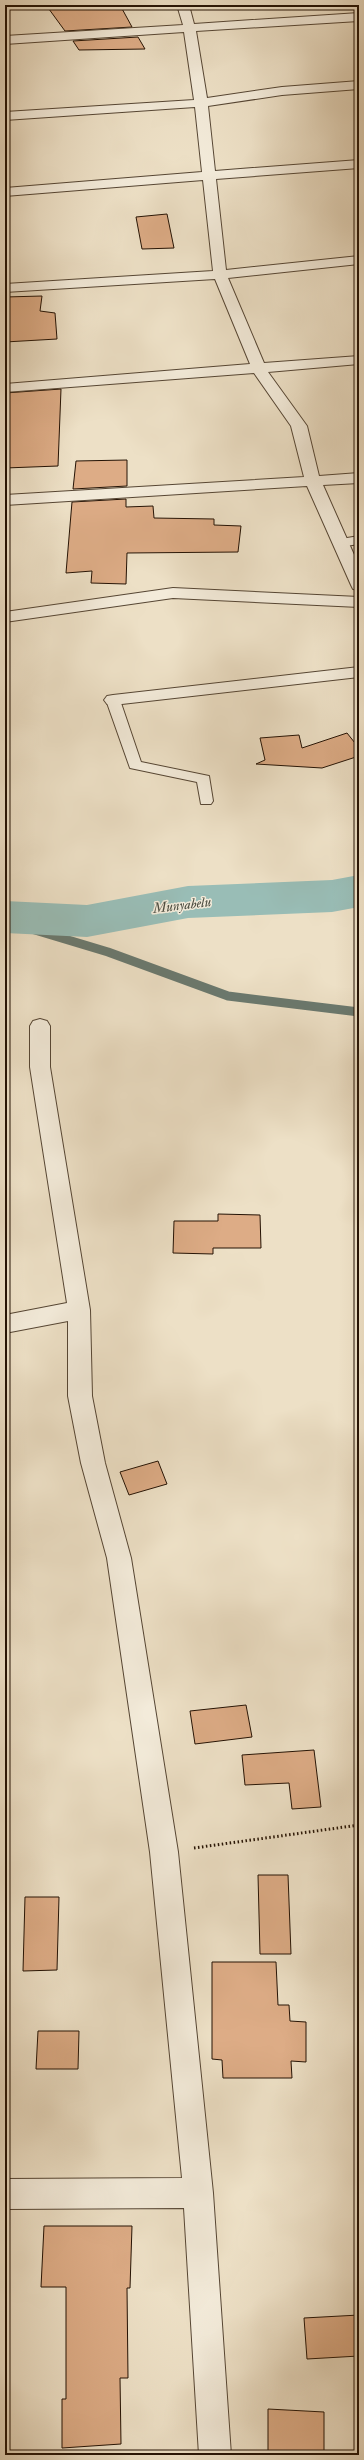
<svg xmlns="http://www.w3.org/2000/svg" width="364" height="2460" font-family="'IM FELL Double Pica',serif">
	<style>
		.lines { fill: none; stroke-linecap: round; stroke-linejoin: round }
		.stream-far1 { stroke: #6a796f; stroke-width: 7 }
		.stream { stroke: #6a796f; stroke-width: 9 }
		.river { fill: #99bdb6; fill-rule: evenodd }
		.building { fill: #ddac86; stroke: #241204 }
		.service-casing { stroke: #564634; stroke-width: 2 }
		.minor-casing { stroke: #564634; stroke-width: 2 }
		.path { stroke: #241204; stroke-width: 3; stroke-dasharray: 1.5 2.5; stroke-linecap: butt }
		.service { fill: #f3ebda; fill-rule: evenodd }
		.minor { fill: #f3ebda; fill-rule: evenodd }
		.labels { text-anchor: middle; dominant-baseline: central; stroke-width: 3; stroke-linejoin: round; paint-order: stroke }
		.water-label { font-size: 14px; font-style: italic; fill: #4d4e42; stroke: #f3ebda }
	</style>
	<rect width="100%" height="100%" fill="#ede0c6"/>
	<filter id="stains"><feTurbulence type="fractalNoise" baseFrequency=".005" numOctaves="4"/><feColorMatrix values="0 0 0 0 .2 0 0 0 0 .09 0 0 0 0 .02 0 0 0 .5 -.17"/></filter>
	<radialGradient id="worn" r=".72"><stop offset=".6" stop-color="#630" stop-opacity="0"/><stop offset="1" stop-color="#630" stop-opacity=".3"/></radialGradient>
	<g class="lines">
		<!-- stream-far1 -->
		<path class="stream-far1" d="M5,921L8,922"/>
		<!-- stream -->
		<path class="stream" d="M5,921L108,952L228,996L359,1012"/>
		<!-- river -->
		<path class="river" d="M359,875V907L332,912L188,918L87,937L5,933V901L87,905L188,886L332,880Z"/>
	</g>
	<!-- building -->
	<g class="building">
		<path d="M46,5H120L132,27L65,31Z"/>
		<path d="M138,37L145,49L79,50L73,41Z"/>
		<path d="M167,214L174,248L142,249L136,217Z"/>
		<path d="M42,296L40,311L55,313L57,339L5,342V297Z"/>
		<path d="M61,389L58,466L5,468V393Z"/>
		<path d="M127,460V486L73,489L76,461Z"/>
		<path d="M126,499V507L153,506L154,518L214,519V525L241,526L238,552L127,553L126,584L91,583L92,571L66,573L72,502Z"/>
		<path d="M347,733L359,748V756L322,768L256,764L265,760L260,738L299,735L302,748Z"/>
		<path d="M218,1214L260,1215L261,1248H213V1254L173,1253L174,1221H218Z"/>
		<path d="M158,1461L167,1484L129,1495L120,1472Z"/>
		<path d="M246,1705L252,1737L195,1744L190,1711Z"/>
		<path d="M314,1750L321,1807L292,1809L289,1783L245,1785L242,1755Z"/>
		<path d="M258,1875H288L291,1954H260Z"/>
		<path d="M25,1897H59L57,1970L23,1971Z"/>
		<path d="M212,1962H276L278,2005H289L290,2021L306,2022V2062L291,2061L292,2078H223L222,2060L212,2059Z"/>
		<path d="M38,2031H79L78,2069H36Z"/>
		<path d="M44,2226H132L130,2288H127L128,2378H120L121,2444L62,2448V2399H66V2287H41Z"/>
		<path d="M359,2315V2356L307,2359L304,2318Z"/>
		<path d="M268,2409L324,2412V2455L268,2453Z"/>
	</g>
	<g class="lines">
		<defs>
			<g id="service">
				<path d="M359,536V544L339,547L333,543L335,540Z"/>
				<path d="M113,696L120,700L141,762L209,776L213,801L211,804H201L197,782L130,768L106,700Z"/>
			</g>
			<g id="minor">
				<path d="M177,5H189L194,24L359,13V21L196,31L207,98L282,87L359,81V89L282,95L208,106L215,171L359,160V168L216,179L226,270L359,256V264L228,278L264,363L359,356V364L268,372L307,426L319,476L359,473V483L323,485L359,566V590L353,589L351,585L307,486L5,505V495L304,477L291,426L254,373L5,392V384L250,364L215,279L5,292V284L213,271L203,180L5,196V188L202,172L195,107L5,120V112L194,100L184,32L5,44V36L183,25Z"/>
				<path d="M173,588L359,597V607L173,598L5,622V612Z"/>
				<path d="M359,667V677L113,705L107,704L104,700L107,696L113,695Z"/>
				<path d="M40,1019L47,1021L50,1026V1067L90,1310L92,1396L105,1463L131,1558L178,1852L213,2193L231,2455H199L184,2208L5,2209V2179L182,2178L150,1852L107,1558L81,1463L68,1396V1321L5,1333V1315L67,1303L30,1067V1026L33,1021Z"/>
			</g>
		</defs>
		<!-- service casing -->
		<use href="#service" class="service-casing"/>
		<!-- minor casing -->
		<use href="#minor" class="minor-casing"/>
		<!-- path -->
		<path class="path" d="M194,1848L359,1825"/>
		<!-- service -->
		<use href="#service" class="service"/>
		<!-- minor -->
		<use href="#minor" class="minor"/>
	</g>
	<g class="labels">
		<!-- water labels -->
		<g class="water-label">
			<text transform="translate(182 905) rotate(-7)">Munyabelu</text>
		</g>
	</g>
	<!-- margin -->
	<rect width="364" height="2460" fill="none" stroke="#ede0c6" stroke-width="20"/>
	<rect x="6" y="6" width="352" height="2448" fill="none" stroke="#241204" stroke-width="2"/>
	<rect x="10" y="10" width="344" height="2440" fill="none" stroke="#241204"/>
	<rect width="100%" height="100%" filter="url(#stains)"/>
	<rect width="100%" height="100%" fill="url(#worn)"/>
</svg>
